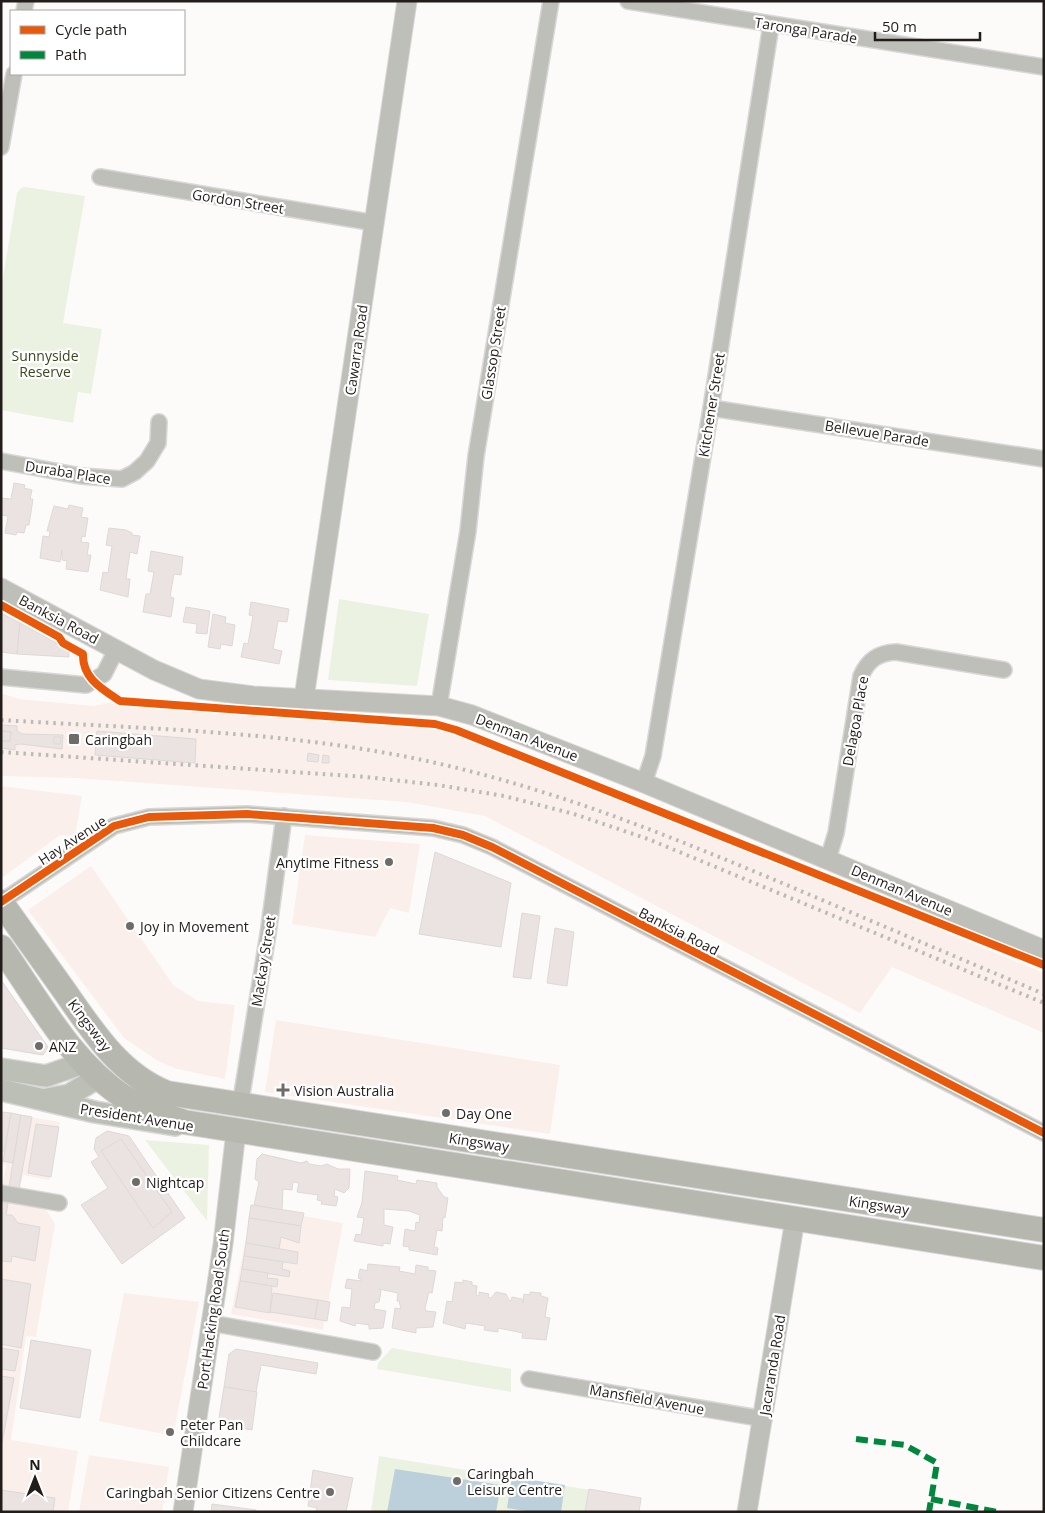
<svg xmlns="http://www.w3.org/2000/svg" width="1045" height="1513" font-family="'Open Sans',sans-serif">
	<style>
		.built { fill: #faefea }
		.green { fill: #ecf2e2 }
		.water { fill: #bbd0da }
		.building { fill: #eae3e1; stroke: #ddd9d7 }
		.lines { fill: none; stroke-linecap: round; stroke-linejoin: round }
		.minor-casing { stroke: #d9d7d7; stroke-width: 18 }
		.tertiary-casing { stroke: #d9d7d7; stroke-width: 21 }
		.secondary-casing { stroke: #d9d7d7; stroke-width: 24 }
		.primary-casing { stroke: #d9d7d7; stroke-width: 26 }
		.minor { stroke: #bdbfb8; stroke-width: 15 }
		.tertiary { stroke: #bdbfb8; stroke-width: 19 }
		.secondary { stroke: #bcbfb6; stroke-width: 21 }
		.primary { stroke: #b6b7af; stroke-width: 24 }
		.rail { stroke: #bbbab6; stroke-width: 4; stroke-dasharray: 2.5 5; stroke-linecap: butt }
		.quiet { stroke: #00873e; stroke-width: 6; stroke-dasharray: 12 6; stroke-linecap: butt }
		.cycleway-casing { stroke: #fff; stroke-width: 11 }
		.cycleway { stroke: #e8590c; stroke-width: 8 }
		.poi-dot { fill: #6f6b69; stroke: #fff; stroke-width: 2 }
		.labels { text-anchor: middle; dominant-baseline: central; stroke-width: 4.5; stroke-linejoin: round; paint-order: stroke }
		.street-label { font-size: 14px; fill: #221d1b; stroke: #fff }
		.park-label { font-size: 14px; fill: #38481c; stroke: #fff }
		.poi-label { font-size: 14px; fill: #221d1b; stroke: #fff; text-anchor: start }
	</style>
	<rect width="100%" height="100%" fill="#fdfbfa"/>
	<!-- built -->
	<g class="built">
		<path d="M1,693L18,699L94,706L113,702L444,729L499,748L1044,973V1033L892,967L860,1013L485,816L406,802L76,778L1,776Z"/>
		<path d="M1,786L82,796L75,836L60,835L3,877L1,874Z"/>
		<path d="M305,835L420,844L409,913L390,908L375,937L292,924Z"/>
		<path d="M91,866L173,985L198,1001L235,1005L225,1079L177,1069L158,1061L124,1038L28,910Z"/>
		<path d="M276,1020L560,1065L550,1134L265,1092Z"/>
		<path d="M1,1112L60,1122L49,1180L23,1175L20,1188H2L6,1165L1,1164Z"/>
		<path d="M1,1199L45,1208L55,1224L36,1337L26,1336L11,1440L78,1451L68,1512H1Z"/>
		<path d="M252,1207L343,1223L323,1330L231,1314Z"/>
		<path d="M124,1293L199,1302L173,1436L99,1421Z"/>
		<path d="M89,1455L169,1467L162,1512H79Z"/>
	</g>
	<!-- green -->
	<g class="green">
		<path d="M25,187L85,196L63,323L102,329L91,394L78,392L73,423L1,410V289L17,193L21,188Z"/>
		<path d="M339,599L429,614L417,686L328,680Z"/>
		<path d="M145,1140L209,1145L207,1221Z"/>
		<path d="M392,1348L511,1369V1392L377,1369L378,1363Z"/>
		<path d="M379,1456L641,1498L639,1512H371Z"/>
	</g>
	<!-- water -->
	<g class="water">
		<path d="M395,1469L501,1485L496,1512H387Z"/>
		<path d="M512,1477L565,1485L561,1512H533L507,1508Z"/>
	</g>
	<!-- building -->
	<g class="building">
		<path d="M14,483L25,485L24,488L32,490L30,499H33L29,525H26L24,533L17,532L16,535L5,533L8,516L1,515V498L11,499Z"/>
		<path d="M69,505L83,508L81,517L88,518L85,537L82,536L81,542L89,543L87,555H91L88,572L66,569L67,561L62,560V550L60,562L40,558L43,536L49,537L50,531H47L54,506L68,509Z"/>
		<path d="M109,528L126,530L132,533V535L140,536L137,554L130,552L126,579H130L128,597L100,590L103,572L108,573L112,546L106,545Z"/>
		<path d="M151,551L183,557L181,575L174,574L170,597L174,598L171,617L143,612L146,594H150L154,572L148,571Z"/>
		<path d="M251,602L289,609L287,622L278,621L273,649L282,651L279,664L241,657L244,643L248,644L253,616L249,615Z"/>
		<path d="M186,607L210,611L207,634L196,633L197,624L183,622Z"/>
		<path d="M1,613L20,623L17,654L1,652Z"/>
		<path d="M213,614L226,617L225,623L235,625L232,646L221,644L220,649L208,647Z"/>
		<path d="M20,623L69,650V657L17,654Z"/>
		<path d="M1,725L17,726V731L22,734L63,735L62,749L21,744L15,745V750L1,748V741H10L11,732L1,731Z"/>
		<path d="M1,731L11,732L10,741H1Z"/>
		<path d="M97,731L196,739L195,763L95,755Z"/>
		<path d="M54,737H61L60,744H54Z"/>
		<path d="M308,753L319,755L318,762L307,761Z"/>
		<path d="M323,755L329,756V763H322Z"/>
		<path d="M435,852L511,883L501,947L419,934Z"/>
		<path d="M522,913L540,916L531,979L513,977Z"/>
		<path d="M555,928L574,932L567,986L547,983Z"/>
		<path d="M1,980L48,1047L43,1055L1,1048Z"/>
		<path d="M1,1112L11,1113L5,1151H1Z"/>
		<path d="M11,1113L21,1115L13,1163L3,1161Z"/>
		<path d="M21,1115L32,1117L19,1188L9,1187Z"/>
		<path d="M36,1124L59,1127L51,1177L28,1173Z"/>
		<path d="M107,1131L129,1136L185,1218L122,1264L81,1205L108,1188L91,1162L99,1157L94,1149L96,1138Z"/>
		<path d="M121,1139L172,1212L153,1228L101,1151Z"/>
		<path d="M262,1154L301,1163L307,1161L309,1164L321,1166L327,1164L338,1169H350L349,1188L344,1193L335,1189L334,1196L338,1197L336,1206L321,1204L322,1201L317,1200L318,1195L297,1192L299,1183L293,1182L292,1190L283,1189L282,1210L254,1205L259,1182L255,1179L257,1159Z"/>
		<path d="M365,1171L398,1176L397,1180L416,1184L417,1180L437,1183V1187L444,1197L448,1198L445,1218L443,1217L442,1231L437,1230L434,1247L438,1248L437,1255L409,1250V1247L403,1246L405,1229L415,1231L416,1222L419,1223L420,1215L409,1211L384,1209V1225L393,1227L390,1244L383,1243V1246L354,1241L356,1234L361,1235L364,1218L357,1217L362,1203Z"/>
		<path d="M1,1202L8,1203L6,1215H12L18,1223L40,1227L35,1261L12,1256L11,1262L2,1261L1,1267Z"/>
		<path d="M251,1205L304,1213L301,1226L249,1218Z"/>
		<path d="M249,1218L301,1226L299,1243L281,1237L279,1249L246,1243Z"/>
		<path d="M246,1243L298,1252L297,1264L244,1256Z"/>
		<path d="M244,1256L283,1262L282,1269L290,1271L289,1277L242,1269Z"/>
		<path d="M368,1264L400,1267L399,1271L415,1274L416,1265L428,1267V1270L436,1271L432,1293L429,1292L425,1308L426,1311L436,1312L433,1327L416,1328V1333L392,1328L395,1308L401,1309L399,1301H397L398,1293L379,1289L381,1291L379,1302L375,1303L374,1309L386,1311L383,1328L369,1329V1325L356,1323L355,1326L340,1321L342,1307L350,1308L352,1289L345,1288L347,1279L361,1281V1279L358,1278L360,1269L367,1271Z"/>
		<path d="M242,1269L268,1273L267,1278L278,1279L277,1287L240,1281Z"/>
		<path d="M1,1279L31,1284L21,1348L1,1344Z"/>
		<path d="M463,1280L472,1282V1285L477,1286L476,1295L479,1296V1292L489,1294L488,1297L491,1298L496,1292L506,1294L509,1300L511,1301L512,1297L522,1299L523,1303L524,1294L530,1295V1292L541,1293V1296L548,1298L545,1317L550,1318L546,1340L522,1338L523,1333L498,1328V1332L484,1330L485,1326L466,1323L465,1329L443,1323L447,1301L452,1302L455,1282L463,1283Z"/>
		<path d="M240,1281L272,1286L270,1313L235,1307Z"/>
		<path d="M273,1293L318,1300L315,1319L270,1312Z"/>
		<path d="M318,1300L330,1302L327,1321L315,1319Z"/>
		<path d="M31,1340L91,1350L80,1418L20,1408Z"/>
		<path d="M1,1348L19,1351L15,1371L1,1369Z"/>
		<path d="M236,1349L318,1363L316,1374L261,1365L256,1392L224,1387L229,1354Z"/>
		<path d="M1,1376L14,1378L2,1443H1Z"/>
		<path d="M224,1387L257,1392L252,1430L218,1424Z"/>
		<path d="M313,1470L353,1478L346,1512H316L317,1508L308,1506Z"/>
		<path d="M589,1489L641,1498L639,1512H585Z"/>
		<path d="M1,1490L55,1498L53,1512H1Z"/>
		<path d="M212,1504L256,1510V1512H211Z"/>
	</g>
	<g class="lines">
		<defs>
			<g id="minor">
				<path d="M628,1L1044,67"/>
				<path d="M24,11L26,1"/>
				<path d="M1,147L14,74"/>
				<path d="M100,177L375,223"/>
				<path d="M711,408L1044,459"/>
				<path d="M1,461L81,476L122,479L135,472L147,461L158,443L159,422"/>
				<path d="M1,677L86,685L104,674L116,650"/>
				<path d="M439,706L468,531L476,456L551,1"/>
				<path d="M644,783L653,756L711,408L771,25"/>
				<path d="M828,859L836,833L861,676C868,660 878,653 896,652L1004,670"/>
				<path d="M1,902L114,826L149,817L247,814L433,828L463,835L492,847L1044,1133"/>
				<path d="M240,1106L268,934L284,816"/>
				<path d="M1,1193L59,1203"/>
				<path d="M211,1323L373,1352"/>
				<path d="M529,1379L764,1419"/>
			</g>
			<g id="tertiary">
				<path d="M1,588L154,670L199,689L253,696L439,706L472,715L644,783L1044,950"/>
				<path d="M304,698L407,1"/>
				<path d="M183,1512L223,1244L236,1131"/>
				<path d="M747,1512L795,1219"/>
			</g>
			<g id="secondary">
				<path d="M1,1069L46,1076L83,1063"/>
				<path d="M1,1090L95,1112L175,1125"/>
				<path d="M47,1099L69,1095L99,1077"/>
			</g>
			<g id="primary">
				<path d="M1,902C21,930 41,958 61,986C90,1027 118,1074 167,1093L1044,1230"/>
				<path d="M1,947C37,998 71,1063 124,1097C143,1108 163,1115 184,1122L1044,1258"/>
			</g>
		</defs>
		<!-- minor casing -->
		<use href="#minor" class="minor-casing"/>
		<!-- tertiary casing -->
		<use href="#tertiary" class="tertiary-casing"/>
		<!-- secondary casing -->
		<use href="#secondary" class="secondary-casing"/>
		<!-- primary casing -->
		<use href="#primary" class="primary-casing"/>
		<!-- minor -->
		<use href="#minor" class="minor"/>
		<!-- tertiary -->
		<use href="#tertiary" class="tertiary"/>
		<!-- secondary -->
		<use href="#secondary" class="secondary"/>
		<!-- primary -->
		<use href="#primary" class="primary"/>
		<!-- rail -->
		<g class="rail">
			<path d="M1,720C146,729 295,731 436,763C559,791 667,835 782,883C869,920 956,957 1044,994"/>
			<path d="M1,752L366,777L438,785L504,796L574,814L648,839L1044,1003"/>
		</g>
		<!-- quiet -->
		<g class="quiet">
			<path d="M856,1439L905,1445L937,1463L929,1512"/>
			<path d="M931,1499L997,1512"/>
		</g>
		<defs>
			<g id="cycleway">
				<path d="M1,605L59,637L63,643L83,654C82,678 102,689 120,701L435,724L456,730L1044,965"/>
				<path d="M1,902L114,826L149,817L247,814L433,828L463,835L492,847L1044,1133"/>
			</g>
		</defs>
		<!-- cycleway casing -->
		<use href="#cycleway" class="cycleway-casing"/>
		<!-- cycleway -->
		<use href="#cycleway" class="cycleway"/>
	</g>
	<!-- markers -->
	<g class="poi-dot">
		<rect x="68" y="733" width="12" height="12" rx="2.5"/>
		<circle cx="389" cy="862" r="5"/>
		<circle cx="130" cy="926" r="5"/>
		<circle cx="39" cy="1046" r="5"/>
		<path d="M280.5 1082.5h5v5h5v5h-5v5h-5v-5h-5v-5h5z"/>
		<circle cx="446" cy="1113" r="5"/>
		<circle cx="136" cy="1182" r="5"/>
		<circle cx="170" cy="1432" r="5"/>
		<circle cx="457" cy="1481" r="5"/>
		<circle cx="330" cy="1492" r="5"/>
	</g>
	<g class="labels">
		<!-- street labels -->
		<g class="street-label">
			<text transform="translate(806 30) rotate(9)">Taronga Parade</text>
			<text transform="translate(238 201) rotate(9)">Gordon Street</text>
			<text transform="translate(356 350) rotate(-82)">Cawarra Road</text>
			<text transform="translate(493 353) rotate(-81)">Glassop Street</text>
			<text transform="translate(711 405) rotate(-81)">Kitchener Street</text>
			<text transform="translate(877 433) rotate(9)">Bellevue Parade</text>
			<text transform="translate(68 472) rotate(9)">Duraba Place</text>
			<text transform="translate(59 619) rotate(28)">Banksia Road</text>
			<text transform="translate(855 721) rotate(-80)">Delagoa Place</text>
			<text transform="translate(527 737) rotate(21)">Denman Avenue</text>
			<text transform="translate(72 840) rotate(-33)">Hay Avenue</text>
			<text transform="translate(902 890) rotate(23)">Denman Avenue</text>
			<text transform="translate(679 931) rotate(27)">Banksia Road</text>
			<text transform="translate(263 961) rotate(-81)">Mackay Street</text>
			<text transform="translate(90 1025) rotate(53)">Kingsway</text>
			<text transform="translate(137 1117) rotate(9)">President Avenue</text>
			<text transform="translate(479 1142) rotate(9)">Kingsway</text>
			<text transform="translate(879 1205) rotate(9)">Kingsway</text>
			<text transform="translate(213 1309) rotate(-82)">Port Hacking Road South</text>
			<text transform="translate(772 1365) rotate(-81)">Jacaranda Road</text>
			<text transform="translate(647 1399) rotate(10)">Mansfield Avenue</text>
		</g>
		<!-- park labels -->
		<g class="park-label">
			<text x="45" y="355">Sunnyside<tspan x="45" dy="16">Reserve</tspan></text>
		</g>
		<!-- poi labels -->
		<g class="poi-label">
			<text x="85" y="739">Caringbah</text>
			<text x="379" y="862" text-anchor="end">Anytime Fitness</text>
			<text x="140" y="926">Joy in Movement</text>
			<text x="49" y="1046">ANZ</text>
			<text x="294" y="1090">Vision Australia</text>
			<text x="456" y="1113">Day One</text>
			<text x="146" y="1182">Nightcap</text>
			<text x="180" y="1424">Peter Pan<tspan x="180" dy="16">Childcare</tspan></text>
			<text x="467" y="1473">Caringbah<tspan x="467" dy="16">Leisure Centre</tspan></text>
			<text x="320" y="1492" text-anchor="end">Caringbah Senior Citizens Centre</text>
		</g>
	</g>
	<!-- border -->
	<rect width="1045" height="1513" fill="none" stroke="#221d1b" stroke-width="5"/>
	<!-- legend -->
	<rect x="10" y="10" width="175" height="65" fill="#ffffff" stroke="#a7a5a4"/>
	<rect x="20" y="26" width="25" height="8" fill="#e8590c" stroke="#a7a5a4"/>
	<text x="55" y="35" font-size="15" fill="#221d1b">Cycle path</text>
	<rect x="20" y="51" width="25" height="8" fill="#00873e" stroke="#a7a5a4"/>
	<text x="55" y="60" font-size="15" fill="#221d1b">Path</text>
	<!-- north arrow -->
	<g transform="translate(35 1478)" stroke="#ffffff" stroke-width="4" paint-order="stroke">
	<path d="M0-4L9 19L0 12L-9 19Z" fill="#221d1b"/>
	<text y="-8" font-size="14" font-weight="bold" text-anchor="middle" fill="#221d1b">N</text>
	</g>
	<!-- scale -->
	<path d="M875 32v8h105v-8" fill="none" stroke="#221d1b" stroke-width="2.5"/>
	<text x="882" y="32" font-size="15" fill="#221d1b" stroke="#ffffff" stroke-width="4" paint-order="stroke">50 m</text>
</svg>
